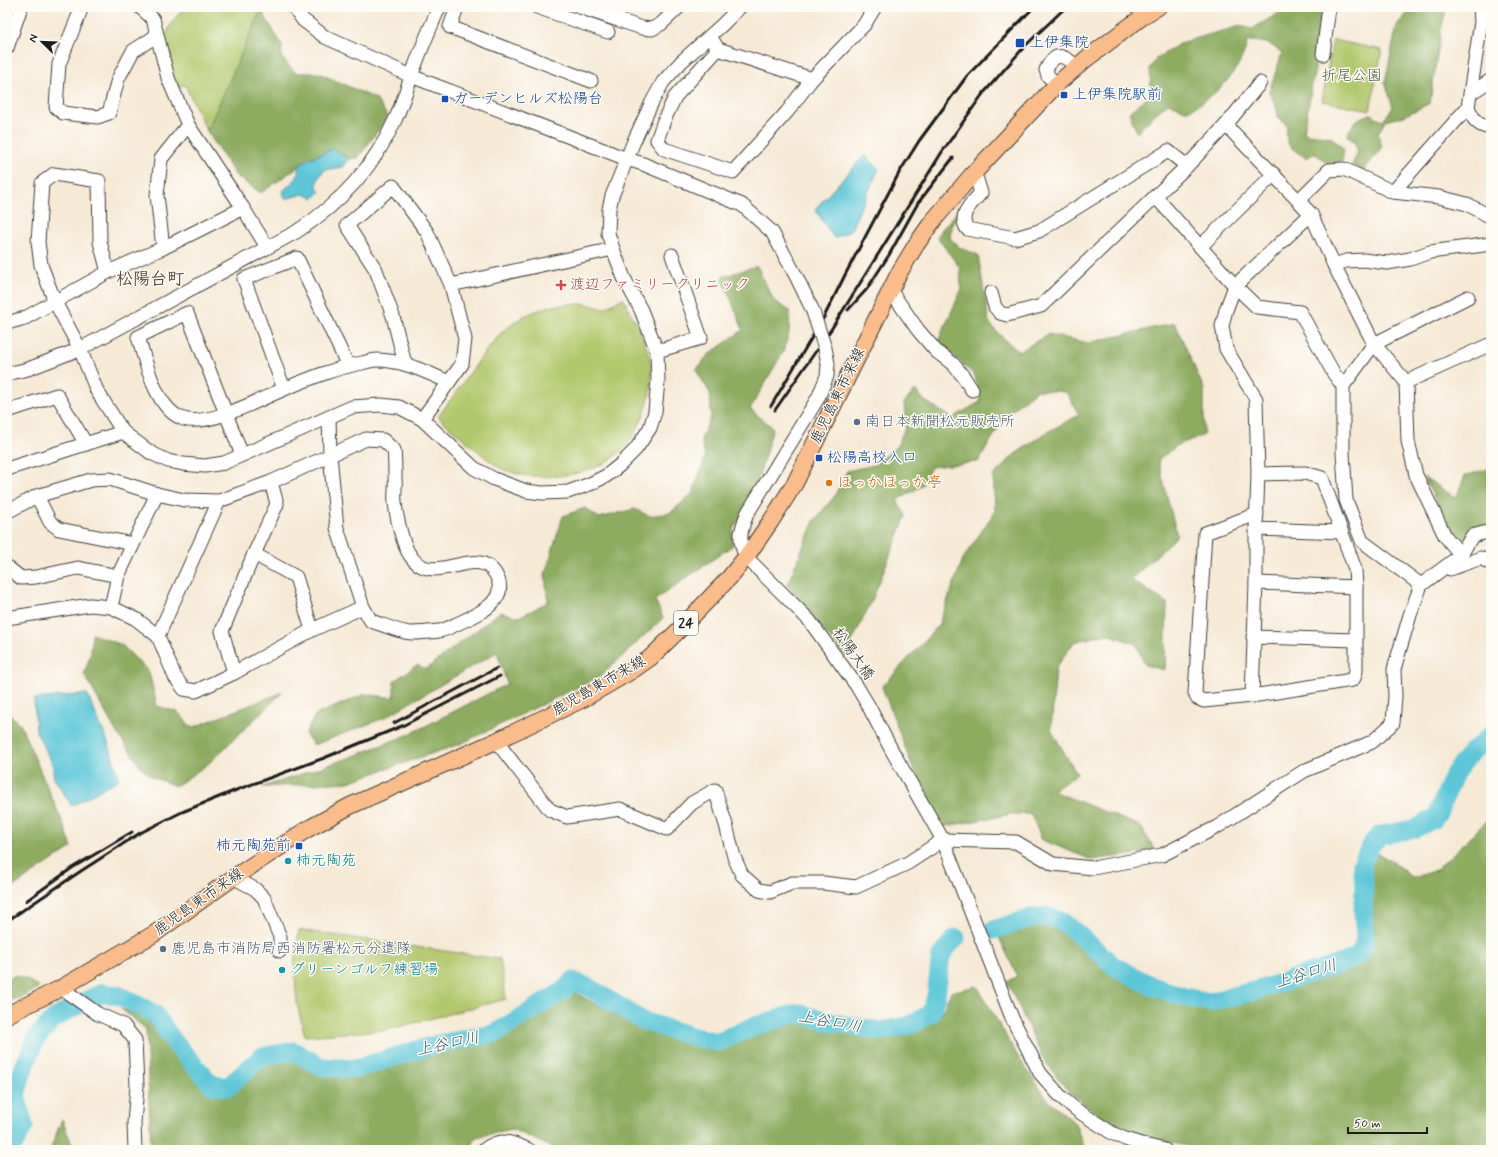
<svg xmlns="http://www.w3.org/2000/svg" width="1498" height="1157" font-family="Mynerve,'Klee One',sans-serif">
	<style>
		.green { fill: #b2c86c; stroke: #677244 }
		.forest { fill: #8dac60; stroke: #54643e }
		.water { fill: #5dc7d9; stroke: #3c727a }
		.lines { fill: none; stroke-linecap: round; stroke-linejoin: round }
		.river { stroke: #5dc7d9; stroke-width: 19 }
		.minor-casing { stroke: #3d3b38; stroke-width: 15 }
		.major-casing { stroke: #3d3b38; stroke-width: 18 }
		.minor { stroke: #fff; stroke-width: 13 }
		.major { stroke: #f9bc8a; stroke-width: 16 }
		.rail { stroke: #1c1c1c; stroke-width: 3 }
		.minor-bridge-casing { stroke: #3d3b38; stroke-width: 15; stroke-linecap: butt }
		.minor-bridge { stroke: #fff; stroke-width: 13 }
		.transit-dot { fill: #1a4fb4; stroke: #fdfcf7; stroke-width: 1.5 }
		.health-dot { fill: #e0444e; stroke: #fdfcf7; stroke-width: 1.5 }
		.service-dot { fill: #5c6f8a; stroke: #fdfcf7; stroke-width: 1.5 }
		.food-dot { fill: #e8710a; stroke: #fdfcf7; stroke-width: 1.5 }
		.culture-dot { fill: #0f9aa8; stroke: #fdfcf7; stroke-width: 1.5 }
		.labels { text-anchor: middle; dominant-baseline: central; stroke-width: 3; stroke-linejoin: round; paint-order: stroke }
		.shield { fill: #fdfcf7; stroke: #605f5e; stroke-width: 1 }
		.shield-label { font-size: 14px; font-weight: bold; fill: #1c1c1c }
		.transit-label { font-size: 15px; fill: #164399; stroke: #fdfcf7; text-anchor: start }
		.park-label { font-size: 15px; fill: #505838; stroke: #fdfcf7 }
		.health-label { font-size: 15px; fill: #be3a42; stroke: #fdfcf7; text-anchor: start }
		.street-label { font-size: 15px; fill: #1c1c1c; stroke: #fdfcf7 }
		.service-label { font-size: 15px; fill: #4e5e75; stroke: #fdfcf7; text-anchor: start }
		.food-label { font-size: 15px; fill: #c56008; stroke: #fdfcf7; text-anchor: start }
		.culture-label { font-size: 15px; fill: #0d838f; stroke: #fdfcf7; text-anchor: start }
		.water-label { font-size: 16px; font-style: italic; fill: #366068; stroke: #fdfcf7 }
		.quarter-label { font-size: 17px; font-weight: bold; fill: #5c4a3e; stroke: #fdfcf7 }
	</style>
	<rect width="100%" height="100%" fill="#fdfcf7"/>
	<filter id="ink" filterUnits="userSpaceOnUse"><feTurbulence type="fractalNoise" baseFrequency=".025" numOctaves="2"/><feDisplacementMap in="SourceGraphic" scale="8" xChannelSelector="R" yChannelSelector="G"/><feConvolveMatrix kernelMatrix="1 2 1 2 8 2 1 2 1" color-interpolation-filters="sRGB"/></filter>
	<filter id="wash" filterUnits="userSpaceOnUse"><feTurbulence type="fractalNoise" baseFrequency=".012" numOctaves="4" result="noise"/><feDisplacementMap in="SourceGraphic" scale="16" xChannelSelector="R" yChannelSelector="G"/><feGaussianBlur stdDeviation="0.9" result="paint"/><feColorMatrix in="noise" values="0 0 0 0 0 0 0 0 0 0 0 0 0 0 0 0 0 1.4 0 .05"/><feComposite in="paint" operator="in"/></filter>
	<g filter="url(#wash)">
		<rect width="100%" height="100%" fill="#f6e9d6"/>
		<!-- green -->
		<g class="green">
			<path d="M185,7H260L261,10L207,131L185,85L175,87C171,74 165,61 164,48C162,35 176,16 185,7Z"/>
			<path d="M1333,40L1382,50L1370,110L1322,101Z"/>
			<path d="M623,298C633,318 648,343 651,366C654,396 641,431 620,452C595,477 536,483 505,470C493,465 483,455 473,447C461,437 450,427 438,417L486,351L503,331L524,316L547,307L568,304H586L604,309Z"/>
			<path d="M299,930L500,959L506,999L387,1030L305,1036L297,1004L294,962Z"/>
		</g>
		<!-- forest -->
		<g class="forest">
			<path d="M1289,7L1298,9L1300,7H1324V17L1304,131L1307,134C1325,136 1333,134 1344,150L1342,161L1328,164L1315,153L1306,158C1291,148 1284,146 1287,126L1278,117L1277,109L1269,92L1282,53C1271,43 1262,41 1248,41C1238,75 1218,94 1188,111L1168,103L1154,115L1137,133L1129,112L1151,94L1150,68L1157,58L1183,42L1240,26L1252,29Z"/>
			<path d="M1413,7H1447L1441,29L1430,103L1404,116L1385,121L1378,134L1382,147L1363,172L1352,165L1358,152L1354,141L1347,136C1353,122 1356,118 1371,114L1383,121L1393,107L1385,82L1397,25Z"/>
			<path d="M261,10L282,45L281,57L296,73H319L376,99L388,117L358,158L349,159L333,149L308,159L299,166L261,193L236,176L207,131Z"/>
			<path d="M967,200L952,224L950,238L959,247L978,255L989,322L996,331L1019,352L1048,334L1088,343L1175,323L1204,389V435L1178,445L1158,460L1177,536L1131,580L1167,603L1165,670L1145,665L1136,644L1107,634L1074,642L1056,668L1051,730L1077,774L1053,791L1140,826L1156,851L1092,860L1042,840L1031,814H1012L936,828L882,687L938,626L963,559L995,511L993,476L1015,454L1049,431L1079,415L1066,392L1037,390L1006,415L978,462L931,467L922,486L897,500L906,516L872,600L845,656L787,585L814,521L834,497L847,471L875,465L897,446L906,426L904,403L915,390L925,401L952,418L980,402L975,376L938,341L961,291L960,268L937,237L944,227Z"/>
			<path d="M757,266L774,301L790,311L789,333L783,352L750,409L773,428L752,499L733,529L732,546L655,600L663,618L601,676L460,744L348,782L263,787L346,759L410,734L507,684L497,652L384,718L314,745L305,734L315,715L365,694L394,698V681L417,665L426,669L500,612L519,617L548,602L545,574L563,516L585,508L599,518L635,509L649,516L670,513L693,493L705,457L701,439L711,417L710,393L696,370L708,355L743,330L722,277Z"/>
			<path d="M1491,468V528L1465,544L1455,535L1446,521L1424,477L1456,498L1465,476Z"/>
			<path d="M92,634L122,645L149,672L157,706L178,712L192,728L283,692L208,764L176,786L152,777L141,767L114,728L84,674L91,653Z"/>
			<path d="M7,712L20,724L62,821L72,847L7,891Z"/>
			<path d="M1491,818V1150H1210L1144,1138L1108,1122L1068,1091L1044,1060L1007,982L1017,976L998,935L1027,924L1045,921L1062,927L1111,969L1146,989L1193,1006L1220,1007L1355,965L1368,953L1374,933L1368,867L1375,852L1395,863L1412,878L1436,870L1488,820Z"/>
			<path d="M16,975L27,980L39,987L20,999L7,1000V979Z"/>
			<path d="M977,986L1019,1058L1048,1100L1075,1123L1085,1150H558L512,1129L476,1137L470,1150H151L146,1029L121,1009L150,1019L209,1092L228,1093L262,1062L289,1057L321,1073L358,1076L442,1050L502,1039L572,991L639,1028L720,1049L796,1020L874,1036L909,1033L942,1013L951,992Z"/>
			<path d="M62,1119L74,1150H50Z"/>
		</g>
		<!-- water -->
		<g class="water">
			<path d="M333,149L349,159L342,167L324,170C319,177 313,184 320,192L314,198L303,194L285,199L283,191L297,178L299,166L308,159Z"/>
			<path d="M865,155L879,169L850,231L834,238L815,209Z"/>
			<path d="M87,694L109,745L119,779L72,806L54,778L52,763L36,731L34,699Z"/>
		</g>
		<g class="lines">
			<!-- river -->
			<g class="river">
				<path d="M993,930L1031,918L1047,916L1061,921L1071,928L1114,966L1152,986L1184,997L1210,1002L1258,990L1343,963L1358,956L1363,947L1365,937L1363,913L1364,886L1362,864L1370,846L1380,835L1414,829L1434,819L1438,813L1455,773L1472,751L1478,747L1491,734"/>
				<path d="M8,1150L13,1146L24,1126L16,1095L22,1073L36,1038L53,1020L60,1015L101,993L118,995L155,1014L174,1042L212,1085L228,1087L261,1057L293,1051L322,1067L355,1069L437,1044L494,1034L563,991L573,981L588,987L643,1021L694,1037L718,1042L752,1027L797,1013L830,1022L879,1031L911,1025L931,1013L936,996L941,956L948,946L956,938"/>
			</g>
		</g>
	</g>
	<g filter="url(#ink)">
		<g class="lines">
			<defs>
				<g id="minor">
					<path d="M82,7L59,64L56,107L63,113L98,117L109,113L118,79L133,51L156,36"/>
					<path d="M140,7L153,19L168,78L188,125L243,208L267,247"/>
					<path d="M294,7L303,20L325,37L411,76L627,159L643,164L742,205L772,232L796,276L812,309"/>
					<path d="M457,7L450,27L591,81"/>
					<path d="M537,7L608,32"/>
					<path d="M580,7L642,28L652,29L661,24L679,7"/>
					<path d="M1480,7L1481,22L1468,107C1473,119 1477,126 1491,128"/>
					<path d="M713,41L718,49L812,79"/>
					<path d="M7,48L21,7"/>
					<path d="M718,49L675,97L665,118L657,140L664,149L733,172L787,112L812,79L864,25L875,7"/>
					<path d="M1323,54L1329,7"/>
					<path d="M1057,84L1048,76L1046,70C1055,51 1063,54 1077,67"/>
					<path d="M1471,93L1491,80"/>
					<path d="M1226,125L1311,214L1334,265L1374,344L1406,382L1491,344"/>
					<path d="M971,176L977,180L981,193C971,204 958,214 967,229L1015,238L1039,231L1168,151L1187,166"/>
					<path d="M1393,192L1468,107"/>
					<path d="M1155,196L1235,286L1257,307L1300,312L1334,374L1343,386"/>
					<path d="M1299,200L1329,170L1344,169L1393,192L1439,197L1467,204L1491,217"/>
					<path d="M1201,246L1274,174"/>
					<path d="M163,248L157,195L161,159L188,125"/>
					<path d="M1334,265L1346,261L1364,260L1387,263L1410,259L1430,252L1491,244"/>
					<path d="M108,272L100,242L99,181L54,174L42,183L38,242L41,265L55,302L80,349L97,391L123,432L151,453L168,461L183,464L205,466L224,463L352,407L381,405L399,407L422,419L474,468L494,479L526,491L542,493L568,492L590,484L606,476L620,465L636,449L650,428L655,412L658,381L657,351L641,310L624,278L613,249L608,233L609,209L612,196L634,141L652,102L663,82L681,62L723,24L740,7"/>
					<path d="M890,290L918,330L936,351L953,364L963,376L972,390"/>
					<path d="M991,293L995,307L1000,313L1007,315L1041,306L1187,166L1226,125L1260,83"/>
					<path d="M7,323L25,318L108,272L163,248L243,208"/>
					<path d="M657,351L701,338L672,255"/>
					<path d="M405,364L393,316L376,270L347,225L393,186L427,232L451,285"/>
					<path d="M828,364L827,376L818,398L747,514C740,532 738,539 746,557L809,620L856,685L868,705L891,749L943,840L1012,1018L1040,1073L1062,1098L1078,1111L1112,1133L1125,1139L1144,1145L1165,1150"/>
					<path d="M7,374L28,369L80,349L296,232C338,205 374,167 395,120C403,103 408,84 415,66C422,46 431,27 439,7"/>
					<path d="M1406,382L1408,441L1416,475L1445,536L1461,555"/>
					<path d="M284,389L244,279L297,258L348,366"/>
					<path d="M7,411L57,395L86,444"/>
					<path d="M422,419L462,364L465,339L451,285L613,249"/>
					<path d="M242,455L187,313L138,337C146,362 155,407 181,418C205,429 261,399 284,389C309,379 335,368 362,363C367,362 372,360 377,360C402,360 426,372 449,382"/>
					<path d="M7,469L123,432"/>
					<path d="M37,496L50,522L59,529L133,544"/>
					<path d="M7,512L37,496L91,480L110,479L157,494L184,500L219,501L271,482L366,439L383,440L394,450C395,459 395,469 395,478C396,486 394,494 395,502C396,515 402,541 408,552C431,594 476,540 496,575C510,600 479,614 461,622C454,625 446,630 439,631C430,632 420,633 411,633C402,633 381,624 371,621L363,607L337,528L330,455L329,417"/>
					<path d="M1257,514L1205,533L1195,693L1197,698L1204,701L1252,696L1352,680L1354,678L1356,671V587L1355,569L1322,478L1305,473L1258,474"/>
					<path d="M1256,529L1341,532"/>
					<path d="M254,554L296,577L312,630"/>
					<path d="M7,567L21,578L36,577L78,568L118,576"/>
					<path d="M1450,569L1481,558L1491,564"/>
					<path d="M1256,583L1356,587"/>
					<path d="M1421,585L1362,541L1346,500L1343,453V386L1374,344L1468,297"/>
					<path d="M111,607L118,576L157,494"/>
					<path d="M7,618L90,605L111,607L136,619L158,636L175,677L184,689L196,691L234,673L312,630L363,607"/>
					<path d="M158,636L219,501"/>
					<path d="M1253,637L1355,640"/>
					<path d="M234,673L222,631L254,554L277,504L271,482"/>
					<path d="M1252,696L1256,583V529L1258,474L1256,399L1226,349L1222,326L1226,310L1235,286L1311,214"/>
					<path d="M496,741L550,810L567,817L620,809L667,829L692,803L715,790L726,825L734,857L742,875L759,890L770,892L792,883H823L856,887L908,863L943,840L1016,842L1053,864L1093,868L1162,855L1217,827L1304,771L1372,742L1393,723L1395,696L1394,669L1410,615L1421,585L1461,555L1472,536L1491,531"/>
					<path d="M236,876L240,881L255,889L264,898L280,937V951"/>
					<path d="M61,988L98,1014L123,1025L135,1040L137,1086L134,1123L135,1150"/>
					<path d="M484,1150C500,1137 512,1142 529,1150"/>
				</g>
				<path id="major" d="M7,1015L61,988L154,934L230,880L306,830L350,806L496,741L583,699L633,670L650,658L680,629L729,578L746,557L771,521L795,483L899,273L916,245L932,222L971,176L1057,84L1086,59L1146,14L1158,7"/>
			</defs>
			<!-- minor casing -->
			<use href="#minor" class="minor-casing"/>
			<!-- major casing -->
			<use href="#major" class="major-casing"/>
			<!-- minor -->
			<use href="#minor" class="minor"/>
			<!-- major -->
			<use href="#major" class="major"/>
			<!-- rail -->
			<g class="rail">
				<path d="M848,310L867,289L889,255L918,203L953,158"/>
				<path d="M771,406L824,317L845,275L899,173L919,141L967,76L1034,7"/>
				<path d="M775,410L832,328L942,152L982,95L1025,46L1066,7"/>
				<path d="M394,723L497,668"/>
				<path d="M26,901L72,868L132,832"/>
				<path d="M7,921L81,871L140,833L182,812L239,789L324,758L402,726L500,676"/>
			</g>
			<defs>
				<path id="minor-bridge" d="M812,309L825,348L828,364"/>
			</defs>
			<!-- minor-bridge casing -->
			<use href="#minor-bridge" class="minor-bridge-casing"/>
			<!-- minor-bridge -->
			<use href="#minor-bridge" class="minor-bridge"/>
		</g>
	</g>
	<!-- markers -->
	<g class="transit-dot">
		<rect x="1015" y="38" width="10" height="10" rx="2"/>
		<rect x="1060" y="91" width="8" height="8" rx="2"/>
		<rect x="441" y="95" width="8" height="8" rx="2"/>
		<rect x="815" y="454" width="8" height="8" rx="2"/>
		<rect x="295" y="842" width="8" height="8" rx="2"/>
	</g>
	<path class="health-dot" d="M559 279h4v4h4v4h-4v4h-4v-4h-4v-4h4z"/>
	<g class="service-dot">
		<circle cx="857" cy="422" r="4"/>
		<circle cx="163" cy="949" r="4"/>
	</g>
	<circle class="food-dot" cx="829" cy="483" r="4"/>
	<g class="culture-dot">
		<circle cx="288" cy="861" r="4"/>
		<circle cx="282" cy="970" r="4"/>
	</g>
	<g class="labels">
		<!-- shield labels -->
		<rect class="shield" x="674" y="611" width="24" height="24" rx="3"/>
		<g class="shield-label">
			<text x="686" y="623">24</text>
		</g>
		<!-- transit labels -->
		<g class="transit-label">
			<text x="1029" y="43">上伊集院</text>
			<text x="1072" y="95">上伊集院駅前</text>
			<text x="453" y="99">ガーデンヒルズ松陽台</text>
			<text x="827" y="458">松陽高校入口</text>
			<text x="291" y="846" text-anchor="end">柿元陶苑前</text>
		</g>
		<!-- park labels -->
		<g class="park-label">
			<text x="1352" y="76">折尾公園</text>
		</g>
		<!-- health labels -->
		<g class="health-label">
			<text x="570" y="285">渡辺ファミリークリニック</text>
		</g>
		<!-- street labels -->
		<g class="street-label">
			<text transform="translate(838 396) rotate(-64)">鹿児島東市来線</text>
			<text transform="translate(853 654) rotate(55)">松陽大橋</text>
			<text transform="translate(599 686) rotate(-30)">鹿児島東市来線</text>
			<text transform="translate(199 902) rotate(-35)">鹿児島東市来線</text>
		</g>
		<!-- service labels -->
		<g class="service-label">
			<text x="865" y="422">南日本新聞松元販売所</text>
			<text x="171" y="949">鹿児島市消防局西消防署松元分遣隊</text>
		</g>
		<!-- food labels -->
		<g class="food-label">
			<text x="837" y="483">ほっかほっか亭</text>
		</g>
		<!-- culture labels -->
		<g class="culture-label">
			<text x="296" y="861">柿元陶苑</text>
			<text x="290" y="970">グリーンゴルフ練習場</text>
		</g>
		<!-- water labels -->
		<g class="water-label">
			<text transform="translate(1306 974) rotate(-17)">上谷口川</text>
			<text transform="translate(830 1022) rotate(10)">上谷口川</text>
			<text transform="translate(448 1044) rotate(-12)">上谷口川</text>
		</g>
		<!-- quarter labels -->
		<g class="quarter-label">
			<text x="150" y="279">松陽台町</text>
		</g>
	</g>
	<!-- margin -->
	<rect width="1498" height="1157" fill="none" stroke="#fdfcf7" stroke-width="24"/>
	<!-- north arrow -->
	<g transform="translate(42 42) rotate(293)" stroke="#fdfcf7" stroke-width="3" paint-order="stroke">
	<path d="M0-3L7 15L0 10L-7 15Z" fill="#1c1c1c"/>
	<text y="-6" font-size="11" font-weight="bold" text-anchor="middle" fill="#1c1c1c">N</text>
	</g>
	<!-- scale -->
	<path d="M1348 1127v6h79v-6" fill="none" stroke="#1c1c1c" stroke-width="2"/>
	<text x="1354" y="1127" font-size="12" fill="#1c1c1c" stroke="#fdfcf7" stroke-width="3" paint-order="stroke">50 m</text>
</svg>
